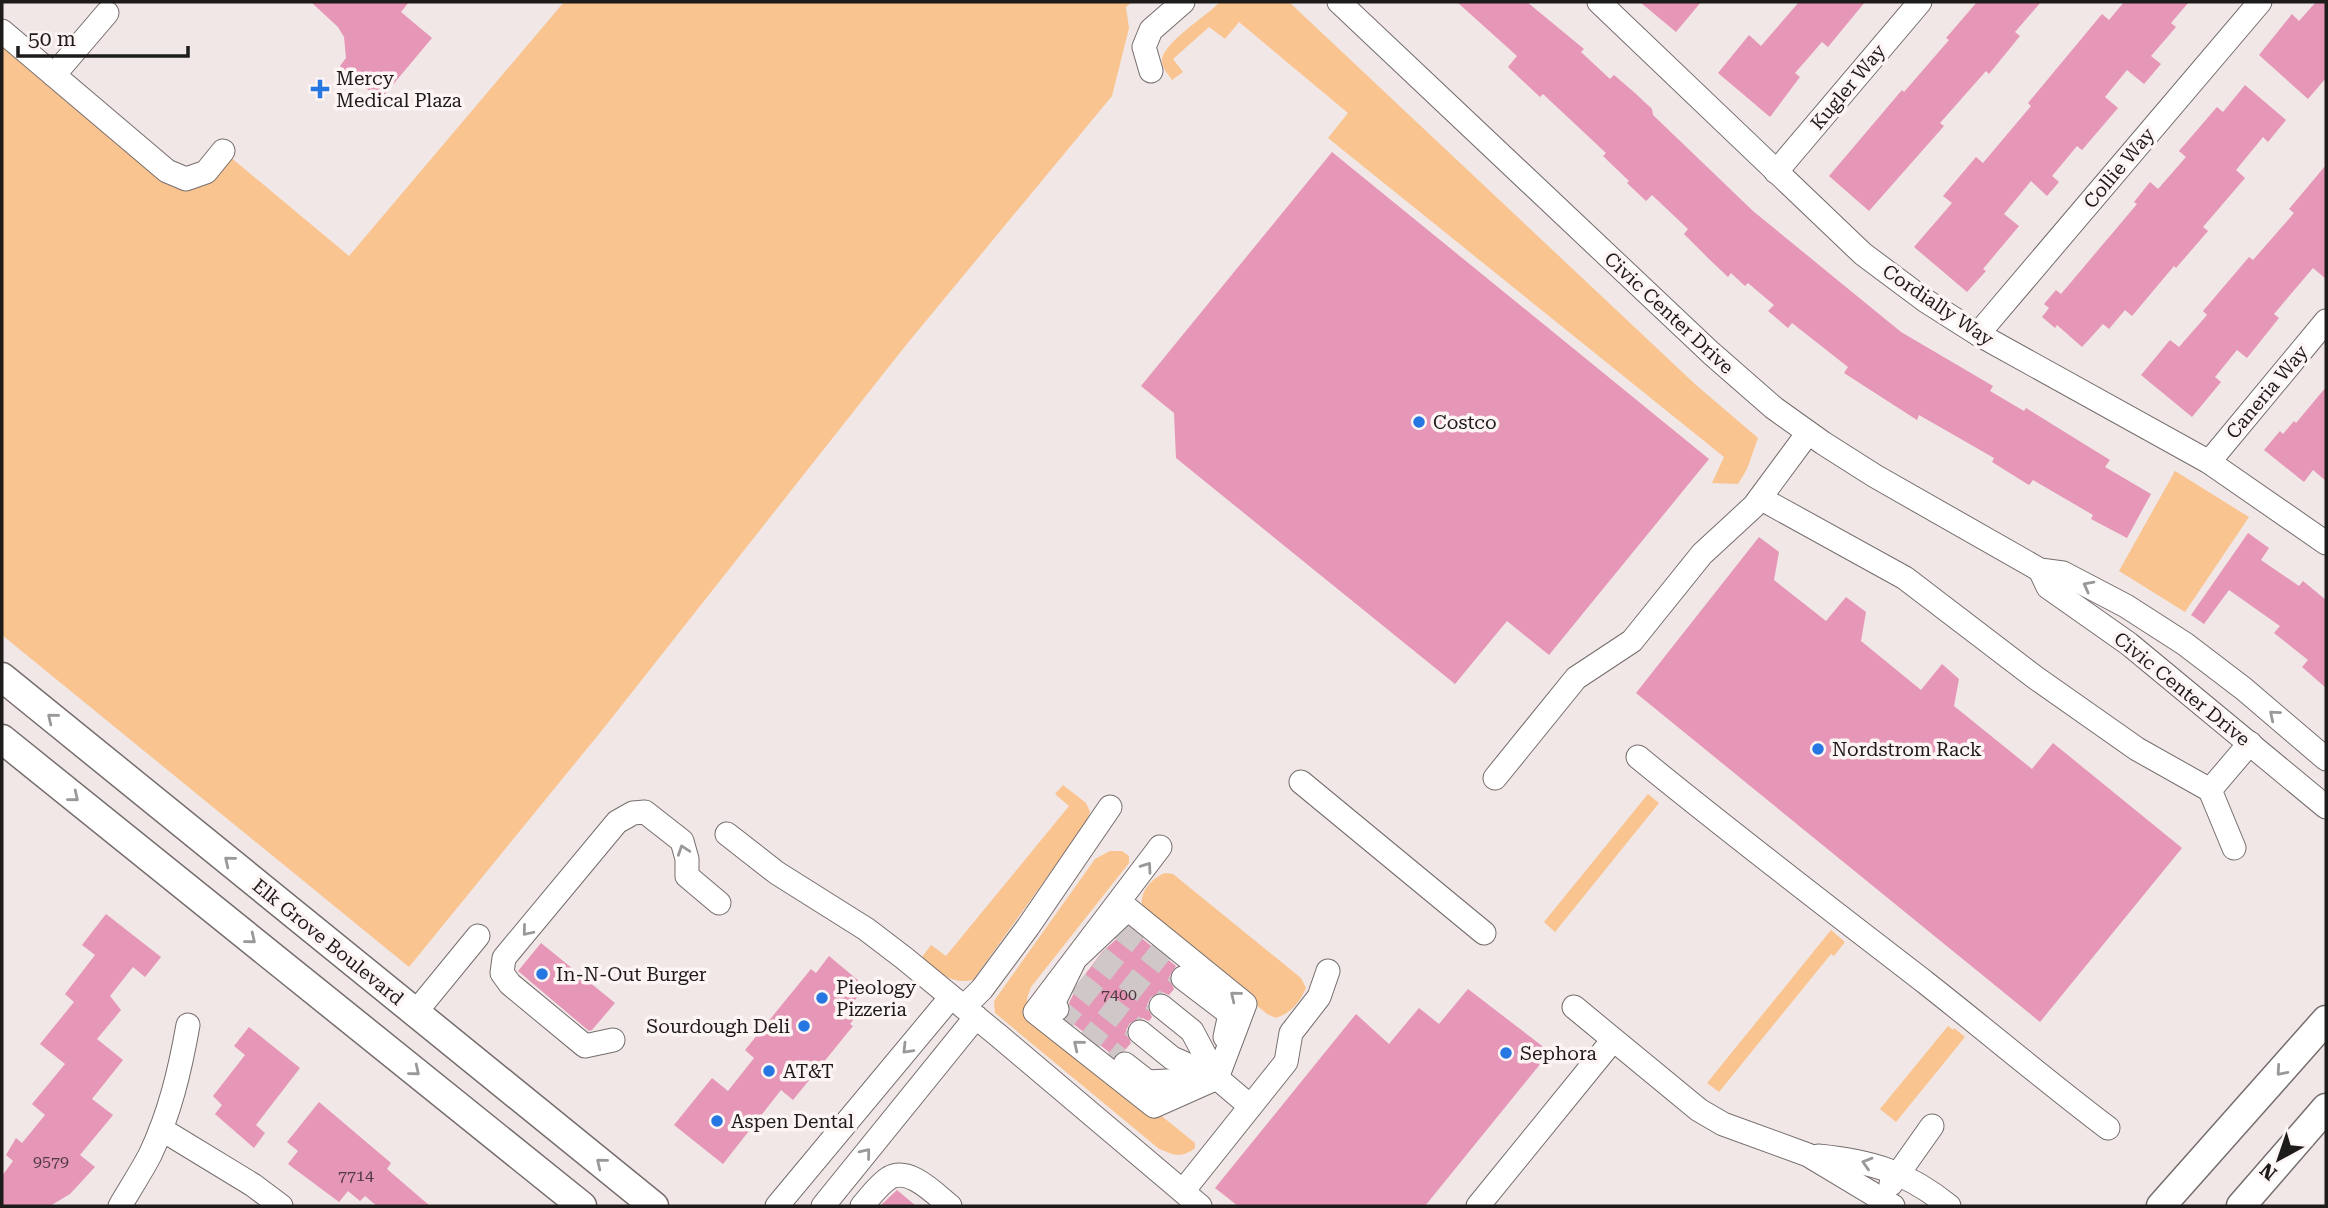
<svg xmlns="http://www.w3.org/2000/svg" width="2328" height="1208" font-family="'Roboto Serif',serif">
	<style>
		.green { fill: #f9c48f }
		.building { fill: #e696b6 }
		.lines { fill: none; stroke-linecap: round; stroke-linejoin: round }
		.minor-tunnel { stroke: #d0c8c8; stroke-width: 23; stroke-dasharray: 23 11; stroke-linecap: butt }
		.minor-casing { stroke: #766d6d; stroke-width: 25 }
		.major-casing { stroke: #766d6d; stroke-width: 31 }
		.minor { stroke: #fff; stroke-width: 23 }
		.major { stroke: #fff; stroke-width: 28 }
		.oneway { stroke: #9a9898 }
		.poi-dot { fill: #2777e2; stroke: #fdf4f4; stroke-width: 2.5 }
		.labels { text-anchor: middle; dominant-baseline: central; stroke-width: 7; stroke-linejoin: round; paint-order: stroke }
		.number-label { font-size: 16px; fill: #503a42 }
		.poi-label { font-size: 19px; fill: #1e1b1b; stroke: #fdf4f4; text-anchor: start }
		.street-label { font-size: 19px; fill: #1e1b1b; stroke: #fdf4f4 }
	</style>
	<rect width="100%" height="100%" fill="#f0e7e6"/>
	<!-- green -->
	<g class="green">
		<path d="M564,2H1132L1126,7L1129,28L1112,96L906,345L603,729L409,967L2,635V31L186,179L223,151L349,256Z"/>
		<path d="M1220,2H1289L1696,385L1758,438L1747,469L1738,484L1712,483L1724,457L1328,138L1348,113L1239,22L1225,39L1209,27L1173,59L1183,72L1172,80C1168,74 1162,68 1162,61C1161,44 1208,15 1220,2Z"/>
		<path d="M2175,471L2249,517L2185,612L2119,571Z"/>
		<path d="M1063,785L1086,803L1090,812L1086,823L973,980C949,985 939,971 922,957L931,945L946,956L1069,806L1055,794Z"/>
		<path d="M1648,794L1659,803L1555,932L1544,922Z"/>
		<path d="M1110,851H1122L1129,856V863L1031,987L1027,998L1028,1008L1195,1143V1148C1181,1159 1172,1155 1158,1148L995,1013L994,1001L1095,859Z"/>
		<path d="M1165,873L1173,874L1301,978L1306,988C1300,1002 1291,1013 1276,1018L1267,1014L1144,913C1136,897 1149,879 1165,873Z"/>
		<path d="M1831,930L1845,942L1834,956L1831,954L1719,1092L1707,1083Z"/>
		<path d="M1948,1026L1953,1030L1954,1028L1965,1037L1896,1122L1880,1109Z"/>
	</g>
	<!-- building -->
	<g class="building">
		<path d="M311,2H409L401,12L432,38L380,100L340,66L346,58L344,37L338,27Z"/>
		<path d="M1457,2H1527L1584,49L1581,52L1610,79L1614,75L1635,93L1652,109L1653,115L1753,211L1901,332L1993,386L1990,391L2024,411L2026,408L2110,460L2105,467L2151,494L2127,538L2091,519L2093,515L2033,480L2029,485L1992,462L1994,458L1919,415L1917,420L1844,373L1848,367L1792,323L1788,328L1768,311L1774,305L1748,283L1745,286L1731,273L1728,277L1709,259L1684,234L1688,229L1652,195L1646,201L1627,183L1629,181L1603,156L1606,153L1543,94L1540,97L1508,67L1517,56Z"/>
		<path d="M1640,2H1701L1676,32Z"/>
		<path d="M1799,2H1865L1828,47L1822,42L1795,73L1800,77L1770,117L1718,73L1749,35L1761,46Z"/>
		<path d="M1977,2H2041L2015,32L2020,36L1989,74L1986,71L1940,123L1944,126L1869,211L1829,176L1902,90L1904,92L1949,40L1946,38Z"/>
		<path d="M2124,2H2189L2171,23L2176,27L2151,56L2161,64L2144,84L2127,70L2105,97L2118,108L2082,150L2077,146L2052,176L2059,182L2047,196L2031,181L2004,214L2019,226L1983,269L1986,271L1967,292L1914,247L1952,203L1943,196L1976,157L1983,163L2031,106L2028,103L2102,14L2109,20Z"/>
		<path d="M2316,2H2326V78L2308,99L2259,55L2292,14L2299,21Z"/>
		<path d="M2245,85L2286,120L2268,142L2263,137L2236,170L2245,178L2203,227L2208,231L2176,268L2174,266L2132,316L2125,310L2109,329L2103,324L2082,347L2057,325L2055,328L2042,317L2049,308L2044,304L2056,290L2061,294L2137,204L2134,202L2150,182L2158,189L2186,157L2179,151L2217,107L2223,112Z"/>
		<path d="M1332,152L1709,459L1549,655L1507,621L1455,684L1176,458L1174,413L1141,386Z"/>
		<path d="M2326,165V279L2313,268L2274,314L2279,318L2247,358L2237,350L2215,377L2221,382L2192,417L2141,375L2170,340L2179,347L2207,315L2203,311L2249,257L2253,260L2294,213L2289,209Z"/>
		<path d="M2326,387V481L2313,470L2304,482L2264,450L2280,431L2283,434L2294,421L2296,423Z"/>
		<path d="M2248,533L2269,548L2261,560L2299,586L2303,581L2326,600V688L2302,667L2308,660L2274,633L2280,626L2229,590L2204,624L2191,615Z"/>
		<path d="M1759,537L1779,552L1774,580L1826,621L1846,597L1866,612L1861,641L1921,690L1942,664L1959,679L1954,706L2032,769L2053,743L2182,848L2040,1022L1636,693Z"/>
		<path d="M106,914L161,957L145,977L133,967L110,996L121,1010L97,1039L123,1060L92,1099L113,1115L80,1155L95,1167L70,1194L50,1206H2V1176L13,1161L6,1155L16,1138L22,1143L45,1115L32,1104L65,1064L40,1044L74,1002L65,994L95,955L82,945Z"/>
		<path d="M1129,928L1176,966L1169,977L1174,989L1169,995L1162,992L1151,997L1147,1005L1152,1017L1149,1021L1142,1018L1130,1023L1126,1030L1131,1043L1125,1050L1114,1056L1067,1019L1070,1013L1069,1003L1080,981L1103,951Z"/>
		<path d="M541,943L615,1003L592,1030L589,1031L518,971Z"/>
		<path d="M829,956L859,981L853,989L859,994L853,1003L861,1010L850,1024L853,1026L793,1100L781,1090L723,1164L674,1125L712,1078L728,1091L754,1058L745,1050L811,969L816,973Z"/>
		<path d="M1468,989L1550,1052L1425,1206H1238L1215,1188L1356,1014L1389,1044L1419,1008L1439,1024Z"/>
		<path d="M249,1027L300,1068L256,1125L265,1133L254,1148L215,1114L222,1105L213,1096L245,1055L234,1046Z"/>
		<path d="M319,1102L391,1163L387,1169L430,1206H377L365,1196L360,1201L348,1191L339,1202L288,1164L298,1151L287,1142Z"/>
		<path d="M897,1190L916,1206H880Z"/>
	</g>
	<g class="lines">
		<!-- minor-tunnel -->
		<g class="minor-tunnel">
			<path d="M1121,929L1183,978"/>
			<path d="M1099,957L1161,1006"/>
			<path d="M1078,983L1140,1032"/>
			<path d="M1057,1009L1118,1058"/>
		</g>
		<defs>
			<g id="minor">
				<path d="M1339,2L1711,353L1774,408L1823,443L1875,476L2040,570L2063,573L2126,606L2185,644L2244,689L2326,759"/>
				<path d="M1599,2L1863,254L1926,301L1978,334L2209,462L2326,543"/>
				<path d="M2,31L167,171L186,179L206,172L223,151"/>
				<path d="M1151,71L1144,47L1151,30L1183,2"/>
				<path d="M54,75L107,13"/>
				<path d="M1776,172L1920,2"/>
				<path d="M1978,334L2260,2"/>
				<path d="M2209,462L2326,321"/>
				<path d="M1760,498L1905,578L2036,678L2137,749L2210,790"/>
				<path d="M2040,570L2048,587L2129,644L2326,807"/>
				<path d="M1638,757C1732,834 1829,908 1926,983C1987,1031 2046,1081 2108,1128"/>
				<path d="M1495,778L1576,678L1632,641L1702,554L1754,506L1808,433"/>
				<path d="M1301,782L1484,933"/>
				<path d="M727,834L777,873L866,929L904,958L999,1036L1200,1206"/>
				<path d="M2234,848L2210,790L2250,743"/>
				<path d="M1183,978L1230,1014L1225,1037"/>
				<path d="M1161,1006L1192,1031L1217,1078"/>
				<path d="M964,1007L982,989L1028,927L1110,807"/>
				<path d="M1574,1007L1699,1110L1723,1124L1808,1155L1893,1206"/>
				<path d="M1057,1009L1053,1004L1075,959L1128,909L1245,1004L1217,1078L1154,1106L1035,1012L1160,847"/>
				<path d="M415,1013L478,936"/>
				<path d="M1140,1032L1172,1058L1217,1078L1250,1106"/>
				<path d="M613,1040L585,1046L510,984L502,973L504,958L617,822L633,813L645,812L682,841L687,859V876L719,903"/>
				<path d="M1125,1064L1148,1082L1203,1079"/>
				<path d="M161,1129L253,1185L281,1206"/>
				<path d="M1818,1156C1871,1161 1907,1172 1949,1206"/>
				<path d="M1891,1184L1932,1126"/>
				<path d="M1183,1191L1286,1062L1291,1033L1319,997L1328,971"/>
				<path d="M120,1206C130,1189 141,1172 150,1155C170,1113 180,1070 188,1025"/>
				<path d="M777,1206L951,997"/>
				<path d="M823,1206L976,1017"/>
				<path d="M862,1206C870,1197 878,1185 889,1178C909,1166 935,1194 950,1206"/>
				<path d="M1478,1206L1613,1040"/>
			</g>
			<g id="major">
				<path d="M2,677L654,1206"/>
				<path d="M2,739L582,1206"/>
				<path d="M2161,1206L2326,1020"/>
				<path d="M2241,1206L2326,1108"/>
			</g>
		</defs>
		<!-- minor casing -->
		<use href="#minor" class="minor-casing"/>
		<!-- major casing -->
		<use href="#major" class="major-casing"/>
		<!-- minor -->
		<use href="#minor" class="minor"/>
		<!-- major -->
		<use href="#major" class="major"/>
	</g>
	<!-- one-way arrows -->
	<defs><path id="oneway-chevron" d="M-2-3.5L2.5 0L-2 3.5" fill="none" stroke-width="1.6" stroke-linecap="round" stroke-linejoin="round" transform="scale(1.75)"/></defs>
	<g class="oneway">
		<use href="#oneway-chevron" transform="translate(2088 586) rotate(-152)"/>
		<use href="#oneway-chevron" transform="translate(2274 715) rotate(-140)"/>
		<use href="#oneway-chevron" transform="translate(52 718) rotate(-141)"/>
		<use href="#oneway-chevron" transform="translate(74 797) rotate(39)"/>
		<use href="#oneway-chevron" transform="translate(683 850) rotate(-109)"/>
		<use href="#oneway-chevron" transform="translate(229 861) rotate(-141)"/>
		<use href="#oneway-chevron" transform="translate(1147 867) rotate(-55)"/>
		<use href="#oneway-chevron" transform="translate(527 931) rotate(130)"/>
		<use href="#oneway-chevron" transform="translate(251 939) rotate(39)"/>
		<use href="#oneway-chevron" transform="translate(1235 996) rotate(-141)"/>
		<use href="#oneway-chevron" transform="translate(1078 1045) rotate(-141)"/>
		<use href="#oneway-chevron" transform="translate(907 1049) rotate(134)"/>
		<use href="#oneway-chevron" transform="translate(415 1071) rotate(39)"/>
		<use href="#oneway-chevron" transform="translate(2281 1071) rotate(131)"/>
		<use href="#oneway-chevron" transform="translate(866 1153) rotate(-51)"/>
		<use href="#oneway-chevron" transform="translate(601 1163) rotate(-141)"/>
		<use href="#oneway-chevron" transform="translate(1867 1163) rotate(-163)"/>
	</g>
	<!-- markers -->
	<g class="poi-dot">
		<path d="M316.5 78.5h7v7h7v7h-7v7h-7v-7h-7v-7h7z"/>
		<circle cx="1419" cy="422" r="7"/>
		<circle cx="1818" cy="749" r="7"/>
		<circle cx="542" cy="974" r="7"/>
		<circle cx="822" cy="998" r="7"/>
		<circle cx="804" cy="1026" r="7"/>
		<circle cx="1506" cy="1053" r="7"/>
		<circle cx="769" cy="1071" r="7"/>
		<circle cx="717" cy="1121" r="7"/>
	</g>
	<g class="labels">
		<!-- number labels -->
		<g class="number-label">
			<text x="1119" y="994">7400</text>
			<text x="51" y="1161">9579</text>
			<text x="356" y="1175">7714</text>
		</g>
		<!-- poi labels -->
		<g class="poi-label">
			<text x="336" y="78">Mercy<tspan x="336" dy="22">Medical Plaza</tspan></text>
			<text x="1433" y="422">Costco</text>
			<text x="1832" y="749">Nordstrom Rack</text>
			<text x="556" y="974">In-N-Out Burger</text>
			<text x="836" y="987">Pieology<tspan x="836" dy="22">Pizzeria</tspan></text>
			<text x="790" y="1026" text-anchor="end">Sourdough Deli</text>
			<text x="1520" y="1053">Sephora</text>
			<text x="783" y="1071">AT&amp;T</text>
			<text x="731" y="1121">Aspen Dental</text>
		</g>
		<!-- street labels -->
		<g class="street-label">
			<text transform="translate(1848 87) rotate(-50)">Kugler Way</text>
			<text transform="translate(2119 168) rotate(-50)">Collie Way</text>
			<text transform="translate(1938 305) rotate(34)">Cordially Way</text>
			<text transform="translate(1669 313) rotate(43)">Civic Center Drive</text>
			<text transform="translate(2267 392) rotate(-50)">Caneria Way</text>
			<text transform="translate(2182 689) rotate(39)">Civic Center Drive</text>
			<text transform="translate(328 942) rotate(39)">Elk Grove Boulevard</text>
		</g>
	</g>
	<!-- border -->
	<rect width="2328" height="1208" fill="none" stroke="#1e1b1b" stroke-width="7"/>
	<!-- north arrow -->
	<g transform="translate(2279 1159) rotate(220)" stroke="#fdf4f4" stroke-width="5" paint-order="stroke">
	<path d="M0-5L12 26L0 18L-12 26Z" fill="#1e1b1b"/>
	<text y="-10" font-size="19" font-weight="bold" text-anchor="middle" fill="#1e1b1b">N</text>
	</g>
	<!-- scale -->
	<path d="M18 46v10h170v-10" fill="none" stroke="#1e1b1b" stroke-width="3.5"/>
	<text x="28" y="46" font-size="21" fill="#1e1b1b" stroke="#fdf4f4" stroke-width="5" paint-order="stroke">50 m</text>
</svg>
